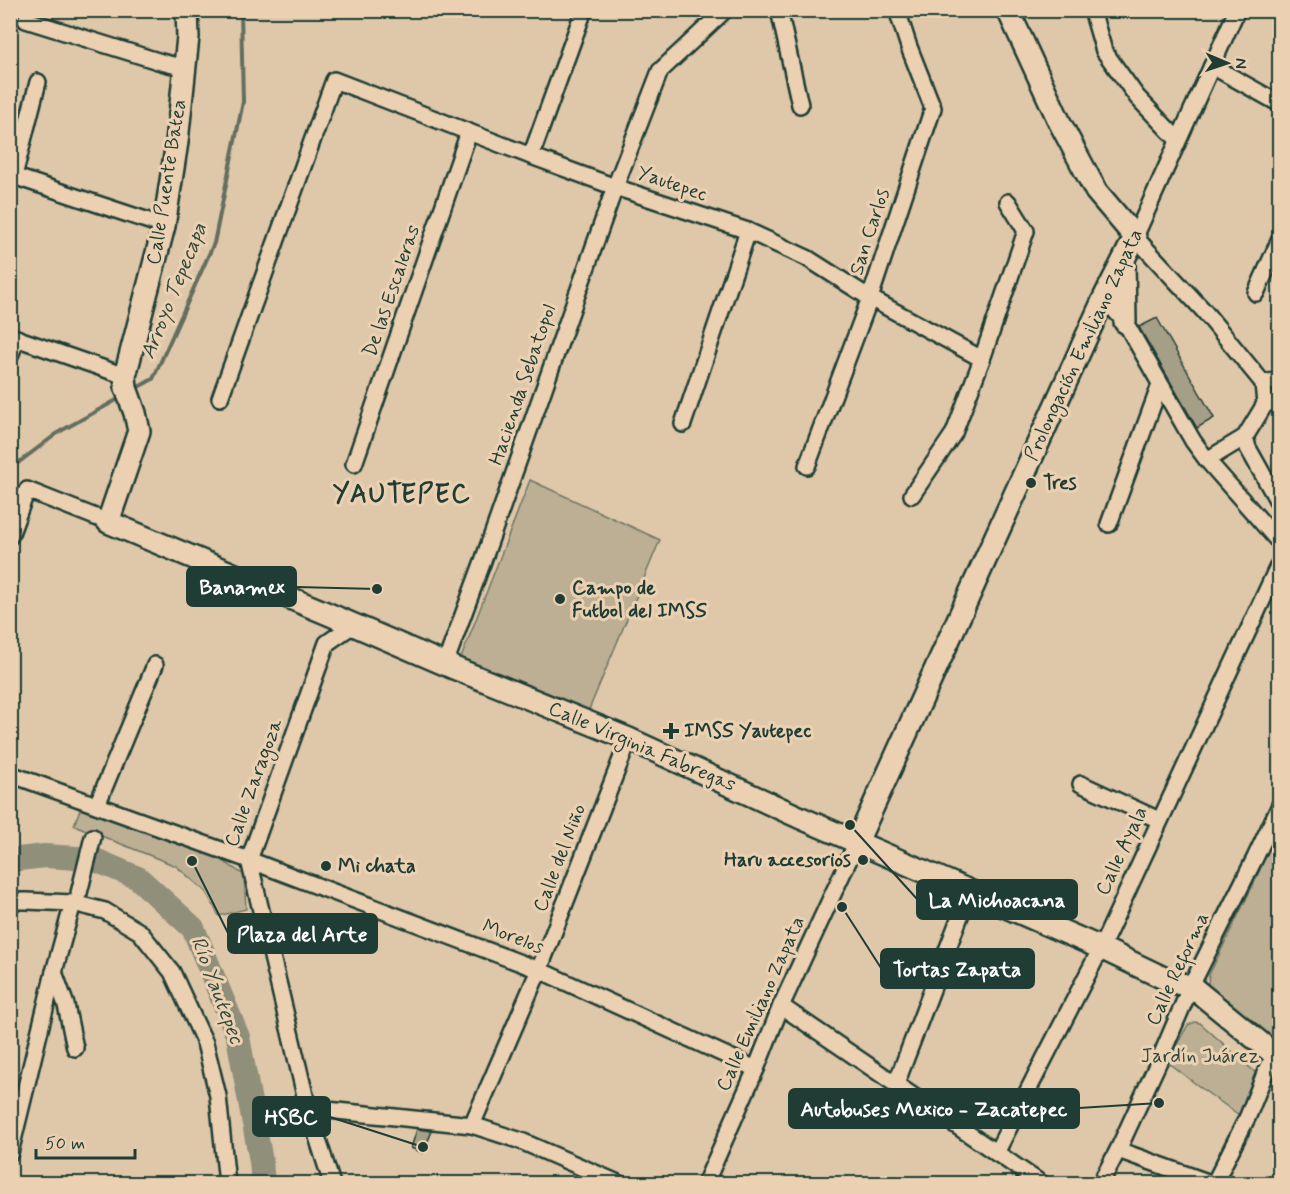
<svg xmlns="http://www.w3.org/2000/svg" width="1290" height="1194" font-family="Mynerve,sans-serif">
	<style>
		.green { fill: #bcaf94; stroke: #6e7664; stroke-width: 1.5 }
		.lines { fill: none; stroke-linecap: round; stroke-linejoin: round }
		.stream { stroke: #636e5e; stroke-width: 4 }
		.river { stroke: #908f7a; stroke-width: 24 }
		.building { fill: #a69f88; stroke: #1f3d34; stroke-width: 1.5 }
		.street-casing { stroke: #1f3d34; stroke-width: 20 }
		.secondary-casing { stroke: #1f3d34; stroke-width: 26 }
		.street { stroke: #ebd1b2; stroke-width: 15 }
		.secondary { stroke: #ebd1b2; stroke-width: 21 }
		.poi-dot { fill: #1f3d34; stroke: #ebd1b2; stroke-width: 2 }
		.labels { text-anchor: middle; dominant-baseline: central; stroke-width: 6; stroke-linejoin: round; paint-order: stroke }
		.street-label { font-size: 20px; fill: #1f3d34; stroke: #ebd1b2 }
		.poi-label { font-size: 20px; font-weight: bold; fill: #1f3d34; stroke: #ebd1b2; text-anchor: start }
		.park-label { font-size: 20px; fill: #2f483e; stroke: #ebd1b2 }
		.water-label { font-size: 21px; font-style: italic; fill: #30493e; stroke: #ebd1b2 }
		.district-label { font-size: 26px; font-weight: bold; letter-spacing: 1.5px; fill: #1f3d34; stroke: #ebd1b2 }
		.leader { fill: none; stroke: #1f3d34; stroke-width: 2 }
		.callout-dot { fill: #1f3d34; stroke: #ebd1b2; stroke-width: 2 }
		.callout { fill: #1f3d34; stroke: #1f3d34; stroke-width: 2 }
		.callout-label { font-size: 21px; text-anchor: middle; font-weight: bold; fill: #fff }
	</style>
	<rect width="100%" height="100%" fill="#dfc8aa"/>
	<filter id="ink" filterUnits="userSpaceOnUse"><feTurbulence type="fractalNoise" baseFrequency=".0167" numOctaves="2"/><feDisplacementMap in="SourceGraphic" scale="12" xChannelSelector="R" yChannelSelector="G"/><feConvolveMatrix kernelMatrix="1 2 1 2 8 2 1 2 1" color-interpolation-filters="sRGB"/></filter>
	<g filter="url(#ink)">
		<!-- green -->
		<g class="green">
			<path d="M530,480L660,540L588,712L461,658Z"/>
			<path d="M81,807L214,855L244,875L246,909L219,916L206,892L176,866L74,825Z"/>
			<path d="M1279,822V1059L1207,991L1209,975L1256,879Z"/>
			<path d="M1195,1022L1200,1023L1257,1074L1242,1117L1209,1094L1167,1062L1188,1025Z"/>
		</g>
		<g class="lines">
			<!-- stream -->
			<g class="stream">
				<path d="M133,390L153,379L214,243L243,102L241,10"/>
				<path d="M10,469L59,432L122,397"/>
			</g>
			<!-- river -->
			<path class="river" d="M10,860L45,856L93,859L138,878L193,928L238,1037L261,1161L263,1184"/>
		</g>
		<!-- building -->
		<g class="building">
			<path d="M1157,318L1214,418L1197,428L1139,327Z"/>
			<path d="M417,1129L432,1131L423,1153L411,1148Z"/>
		</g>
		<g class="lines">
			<defs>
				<g id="street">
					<path d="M779,10L800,105"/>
					<path d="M1092,10L1104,51L1137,97L1178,140"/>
					<path d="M1237,10L1135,237L1204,311L1263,383L1265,404L1245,437L1248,448L1280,505"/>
					<path d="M26,20L161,62L185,68"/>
					<path d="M1212,66L1280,104"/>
					<path d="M531,156L584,10"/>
					<path d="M10,175L164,226"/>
					<path d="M14,176L38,82"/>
					<path d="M1256,293L1280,239"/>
					<path d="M1104,298L1125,322L1193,441L1207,460L1280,543"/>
					<path d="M10,336L125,376"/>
					<path d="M10,356L17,338"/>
					<path d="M1263,383L1280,380"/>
					<path d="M220,398L334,80L531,156L615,187L748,231L807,258L870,298L982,359"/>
					<path d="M1265,404L1280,401"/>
					<path d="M683,424L748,231"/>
					<path d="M1207,460L1245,437"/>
					<path d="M354,464L469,132"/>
					<path d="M807,466L870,298L933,108L909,47L897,10"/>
					<path d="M912,495L954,433L982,359L1026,231L1008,202"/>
					<path d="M1109,524L1160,385"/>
					<path d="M10,536L27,490L108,522"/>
					<path d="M445,664L483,561L615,187L660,71L725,10"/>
					<path d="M10,774L249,860L539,970L756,1069"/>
					<path d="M1081,784L1159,820"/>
					<path d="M97,805L155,665"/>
					<path d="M79,893L93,837"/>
					<path d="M10,901H26L73,903L105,911L140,932L172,972L205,1043L218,1096L227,1184"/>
					<path d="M54,972L66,1005L75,1048"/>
					<path d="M781,1006L1042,1184"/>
					<path d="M896,1084L970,890"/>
					<path d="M308,1108L472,1125L521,1141L620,1184"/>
					<path d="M472,1125L539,970L629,739"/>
					<path d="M1118,1150L1213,1184"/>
					<path d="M10,1153L54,972L73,903"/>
					<path d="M996,1153L1101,948L1280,562"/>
					<path d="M332,1184L308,1108L249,860L327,643L353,625"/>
					<path d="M705,1184L756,1069L781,1006L857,842"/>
					<path d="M1100,1184L1118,1150L1159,1061L1191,986L1255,858L1280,805"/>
					<path d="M1214,1184L1248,1116L1268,1066"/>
				</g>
				<g id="secondary">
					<path d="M187,10L188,37L177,142L164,226L125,376L126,388L135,413L139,431L108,522L326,613L454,668L629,739L801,818L1101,948L1172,982L1191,986L1280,1059"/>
					<path d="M1124,261L1125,322"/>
					<path d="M857,842L1104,298L1135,237L1096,191L1060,123L1008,10"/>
				</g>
			</defs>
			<!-- street casing -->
			<use href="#street" class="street-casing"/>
			<!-- secondary casing -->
			<use href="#secondary" class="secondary-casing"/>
			<!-- street -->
			<use href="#street" class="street"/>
			<!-- secondary -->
			<use href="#secondary" class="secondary"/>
		</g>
	</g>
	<!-- markers -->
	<g class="poi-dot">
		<circle cx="1031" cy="483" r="6"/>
		<circle cx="560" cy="599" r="6"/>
		<path d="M668 722h6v6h6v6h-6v6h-6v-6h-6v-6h6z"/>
		<circle cx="863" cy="860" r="6"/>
		<circle cx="326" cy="866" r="6"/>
	</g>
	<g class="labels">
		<!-- street labels -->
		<g class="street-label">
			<text transform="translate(167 182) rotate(-81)">Calle Puente Batea</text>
			<text transform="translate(672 184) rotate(19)">Yautepec</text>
			<text transform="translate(870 232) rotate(-72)">San Carlos</text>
			<text transform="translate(392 291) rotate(-71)">De las Escaleras</text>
			<text transform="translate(1084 345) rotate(-65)">Prolongación Emiliano Zapata</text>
			<text transform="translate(523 385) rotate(-71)">Hacienda Sebatopol</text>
			<text transform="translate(642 747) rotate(23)">Calle Virginia Fabregas</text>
			<text transform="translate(254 783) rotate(-70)">Calle Zaragoza</text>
			<text transform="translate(1122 851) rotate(-65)">Calle Ayala</text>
			<text transform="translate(560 858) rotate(-69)">Calle del Niño</text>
			<text transform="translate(513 937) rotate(21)">Morelos</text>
			<text transform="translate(1178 969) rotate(-65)">Calle Reforma</text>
			<text transform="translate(761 1004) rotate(-66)">Calle Emiliano Zapata</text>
		</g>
		<!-- poi labels -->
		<g class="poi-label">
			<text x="1043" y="483">Tres</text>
			<text x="572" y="588">Campo de<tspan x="572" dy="23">Futbol del IMSS</tspan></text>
			<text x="684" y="731">IMSS Yautepec</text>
			<text x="851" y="860" text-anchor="end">Haru accesorios</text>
			<text x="338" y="866">Mi chata</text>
		</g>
		<!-- park labels -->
		<g class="park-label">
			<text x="1200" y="1056">Jardín Juárez</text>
		</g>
		<!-- water labels -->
		<g class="water-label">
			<text transform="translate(174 291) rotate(-68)">Arroyo Tepecapa</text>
			<text transform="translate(217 990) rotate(69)">Río Yautepec</text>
		</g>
		<!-- district labels -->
		<g class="district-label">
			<text x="402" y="495">YAUTEPEC</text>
		</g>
	</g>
	<!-- callouts -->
	<path class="leader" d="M377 589L296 587M850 825L917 899M192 861L228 933M842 907L881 968M1159 1103L1079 1108M423 1147L330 1117"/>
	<g class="callout-dot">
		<circle cx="377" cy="589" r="6"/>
		<circle cx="850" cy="825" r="6"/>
		<circle cx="192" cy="861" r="6"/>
		<circle cx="842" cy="907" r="6"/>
		<circle cx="1159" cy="1103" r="6"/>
		<circle cx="423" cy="1147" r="6"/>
	</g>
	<g class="callout">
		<rect x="187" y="567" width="109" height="39" rx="6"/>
		<rect x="917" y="880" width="160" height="39" rx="6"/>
		<rect x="228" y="914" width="149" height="39" rx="6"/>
		<rect x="881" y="949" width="153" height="39" rx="6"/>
		<rect x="789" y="1089" width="290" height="39" rx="6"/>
		<rect x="253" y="1097" width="77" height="39" rx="6"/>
	</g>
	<g class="callout-label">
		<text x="242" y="594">Banamex</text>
		<text x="997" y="907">La Michoacana</text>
		<text x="302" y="941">Plaza del Arte</text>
		<text x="957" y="976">Tortas Zapata</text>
		<text x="934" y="1116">Autobuses Mexico - Zacatepec</text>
		<text x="291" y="1124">HSBC</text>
	</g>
	<!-- margin -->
	<rect width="1290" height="1194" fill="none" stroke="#ebd1b2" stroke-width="36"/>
	<rect x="18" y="18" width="1254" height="1158" fill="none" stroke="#1f3d34" stroke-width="2" filter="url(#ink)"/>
	<!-- north arrow -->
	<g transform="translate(1227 63) rotate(92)" stroke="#ebd1b2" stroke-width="4.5" paint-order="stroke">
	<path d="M0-4.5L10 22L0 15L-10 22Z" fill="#1f3d34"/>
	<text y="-9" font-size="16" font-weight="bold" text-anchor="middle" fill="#1f3d34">N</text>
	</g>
	<!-- scale -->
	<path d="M36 1149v9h99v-9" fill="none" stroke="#1f3d34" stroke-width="3"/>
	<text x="45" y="1149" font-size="18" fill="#1f3d34" stroke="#ebd1b2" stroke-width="4.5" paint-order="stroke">50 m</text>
</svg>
